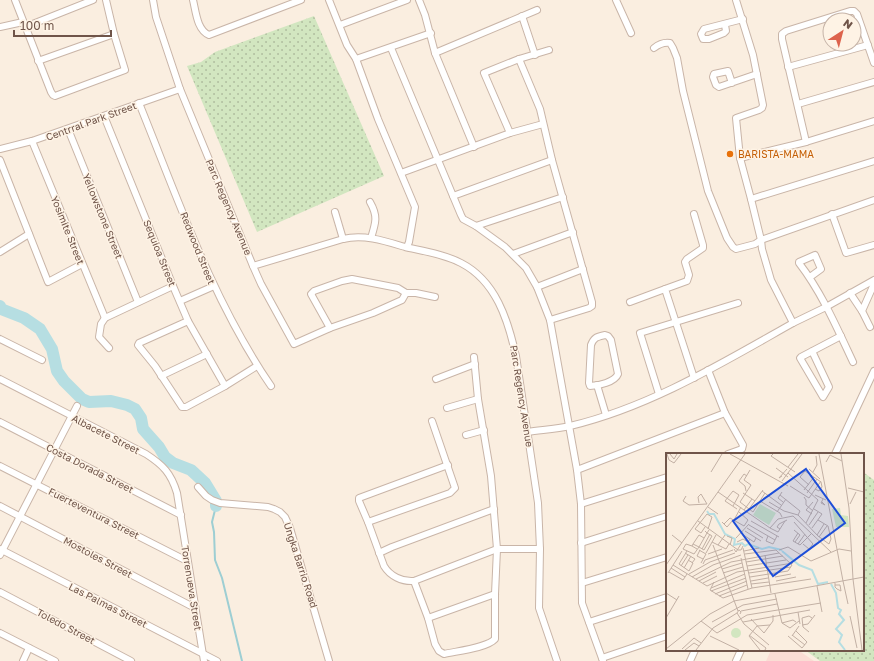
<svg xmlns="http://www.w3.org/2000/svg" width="874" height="661" font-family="'Golos Text',sans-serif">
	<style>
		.commercial { fill: #faddd4 }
		.grass { fill: url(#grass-dots) }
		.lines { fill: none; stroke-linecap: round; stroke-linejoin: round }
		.stream { stroke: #9dced3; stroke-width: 2 }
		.river { stroke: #b6dee2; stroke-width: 12 }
		.minor-casing { stroke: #c9b5a8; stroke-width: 8 }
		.minor { stroke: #fff; stroke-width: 6 }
		.food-dot { fill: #e8710a; stroke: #fef3e5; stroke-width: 1.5 }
		.labels { text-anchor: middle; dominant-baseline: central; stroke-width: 3; stroke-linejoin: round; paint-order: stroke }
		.street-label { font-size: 10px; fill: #6f5449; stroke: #fef3e5 }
		.food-label { font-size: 10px; fill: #c56008; stroke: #fef3e5; text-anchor: start }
		.inset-river { fill: none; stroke: #b6dee2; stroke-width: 2 }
		.inset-road { fill: none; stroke: #c2b0a4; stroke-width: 1 }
		.view { fill: #1d4ed8; fill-opacity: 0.15; stroke: #1d4ed8; stroke-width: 2 }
		.inset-edge { fill: none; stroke: #6f5449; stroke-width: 2 }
	</style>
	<defs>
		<pattern id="grass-dots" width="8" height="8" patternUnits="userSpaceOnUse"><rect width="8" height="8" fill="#d2e6c0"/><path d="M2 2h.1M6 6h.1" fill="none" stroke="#afbd9e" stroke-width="1.8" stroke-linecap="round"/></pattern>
	</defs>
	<rect width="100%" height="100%" fill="#faeee0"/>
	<!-- commercial -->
	<path class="commercial" d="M771,650H798L814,661H766Z"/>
	<!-- grass -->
	<g class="grass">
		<path d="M314,16L384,176L257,232L187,66L201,62L215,52Z"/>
		<path d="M863,472L874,480V661H820L805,650H863Z"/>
	</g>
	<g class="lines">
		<!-- stream -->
		<path class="stream" d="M216,506L212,522L214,532L215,560L222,578L242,661"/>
		<!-- river -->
		<path class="river" d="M0,306L1,309L24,318L40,329L52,349L57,371L64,381L82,399L89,402L111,401L127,405L135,409L141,418L143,429L159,447L165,457L173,463L191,470L205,483L216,501V506"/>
		<defs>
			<g id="minor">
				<path d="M15,0L51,92L53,95L55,96L125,70L114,34L106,0"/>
				<path d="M153,0L156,17L180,89L253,266L343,239C364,234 385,241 405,247C423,251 444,254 461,263C496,281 508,320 516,356L538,503L540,549L539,608L557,661"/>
				<path d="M193,0C196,12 197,30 209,35L301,0"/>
				<path d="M329,0L347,45L356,59L378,119L415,207L409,242L407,247"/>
				<path d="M419,0L425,15L435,53L474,147"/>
				<path d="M616,0L631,33"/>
				<path d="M522,16L535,55"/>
				<path d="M340,25L407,0"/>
				<path d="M725,25L726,31L724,33L709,39H703L701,34L704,29L743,19"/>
				<path d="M0,27L23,22"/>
				<path d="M25,27L93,0"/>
				<path d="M391,48L461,215L463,219L476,226L505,247L526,268L537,287L550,320L577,470L581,504L582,603L603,661"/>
				<path d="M654,48C659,44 663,42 670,43L673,48L677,58L683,91L708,191L727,238L733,247L736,249L755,244L761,240L874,200"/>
				<path d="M435,53L537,10"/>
				<path d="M356,59L431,33"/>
				<path d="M519,59L540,109L552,160L592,302V306L589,308L550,320"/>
				<path d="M38,61L114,34"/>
				<path d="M788,67L868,45"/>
				<path d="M732,83L728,71L714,74L713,77L716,85L719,87L757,74"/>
				<path d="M139,103C178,199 212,300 271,386"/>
				<path d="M798,104L874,82"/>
				<path d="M104,116L173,286L188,321L225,386"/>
				<path d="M68,129L138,302"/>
				<path d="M510,133L484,73L519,59L549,50"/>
				<path d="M32,141L105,318"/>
				<path d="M806,142L782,39V34L786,31L850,11H854L857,14L874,63"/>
				<path d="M0,149L32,141L180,89"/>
				<path d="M740,158L806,142L874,121"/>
				<path d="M0,160L48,282L82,264"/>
				<path d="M401,173L510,133L543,124"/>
				<path d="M453,196L552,160"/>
				<path d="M751,199L874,161"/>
				<path d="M370,202C378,216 376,222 371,238"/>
				<path d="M335,212L343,239"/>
				<path d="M832,214L846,253L874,245"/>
				<path d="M476,226L563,197"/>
				<path d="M0,252L29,234"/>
				<path d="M513,254L573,232"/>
				<path d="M253,266L261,284L294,344L330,328L373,313L402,300L406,293"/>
				<path d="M810,277L821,269L815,255L799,262V263C822,293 837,328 853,362"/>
				<path d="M537,287L583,269"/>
				<path d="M850,293L862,311"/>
				<path d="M180,301L214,286"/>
				<path d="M630,302L665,289"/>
				<path d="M188,321L139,343L138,345L155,366L182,407H186L225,386L257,366"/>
				<path d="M793,323L826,307L874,280"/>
				<path d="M870,327L862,311L874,284"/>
				<path d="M330,328L311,294L314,291L342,281L352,279L398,288L406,293H416L435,297"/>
				<path d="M605,335L608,336L611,340L618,374C615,382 598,386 590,386L589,383L591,345C594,337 597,337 605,335Z"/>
				<path d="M0,339L42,360"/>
				<path d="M109,348L99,337L101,324L105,318L173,286"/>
				<path d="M812,351L829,387L823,397L800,358L801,357L841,336"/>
				<path d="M708,370L725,413L743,445L742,449L728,454"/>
				<path d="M161,376L207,354"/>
				<path d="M694,378L665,289L687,281L689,275L685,262L687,259L703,248V245L694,214"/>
				<path d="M0,379L146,454C163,465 171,473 177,493L204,661"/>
				<path d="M436,379L475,364"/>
				<path d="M597,385L606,415"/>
				<path d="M659,394L640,333L738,303"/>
				<path d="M447,408L478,399"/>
				<path d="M0,422L181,515"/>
				<path d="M528,432C541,430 556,429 570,426C650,407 722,363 793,323L771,280L762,249L761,240L751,199L740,158L736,118L759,110L762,108L763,105L753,55L736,0"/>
				<path d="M466,435L484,430"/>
				<path d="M835,454L874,371"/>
				<path d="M448,465L359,498V501L368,522L384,566C390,576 402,582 414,581L497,549H540"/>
				<path d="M0,466L187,561"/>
				<path d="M577,470L725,413"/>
				<path d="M198,487L206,496L212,500L220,503L268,507L274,509L280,512L285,517L290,528L329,661"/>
				<path d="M581,504L667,477"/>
				<path d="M0,506L195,608"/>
				<path d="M368,522L450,493L455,488L432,421"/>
				<path d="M581,543L667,516"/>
				<path d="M0,549L217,661"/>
				<path d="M379,553L392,547L494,509"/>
				<path d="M0,555L77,406"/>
				<path d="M414,581L428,618L435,644L439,651L444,654C457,651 487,648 495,639V594L497,549L491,476L478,399L474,357"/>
				<path d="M582,583L667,557"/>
				<path d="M0,592L131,661"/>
				<path d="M428,618L495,594"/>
				<path d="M589,622L667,597"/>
				<path d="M0,633L55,661"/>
				<path d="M602,658L667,636"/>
				<path d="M23,661L29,648"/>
				<path d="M690,661L695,650"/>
				<path d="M736,661L741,650"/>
			</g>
		</defs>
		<!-- minor casing -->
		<use href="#minor" class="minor-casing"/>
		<!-- minor -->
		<use href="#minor" class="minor"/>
	</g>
	<!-- markers -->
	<circle class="food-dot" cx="730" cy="154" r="4"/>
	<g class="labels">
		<!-- street labels -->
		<g class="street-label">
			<text transform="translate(91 121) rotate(-20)">Centrral Park Street</text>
			<text transform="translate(229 207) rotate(67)">Parc Regency Avenue</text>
			<text transform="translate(103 216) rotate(68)">Yellowstone Street</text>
			<text transform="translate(68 230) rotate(68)">Yosimite Street</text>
			<text transform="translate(198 248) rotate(68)">Redwood Street</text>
			<text transform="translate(160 253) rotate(68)">Sequioa Street</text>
			<text transform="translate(522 396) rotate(81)">Parc Regency Avenue</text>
			<text transform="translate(106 434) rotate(27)">Albacete Street</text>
			<text transform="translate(90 468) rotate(27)">Costa Dorada Street</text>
			<text transform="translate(94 513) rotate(27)">Fuerteventura Street</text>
			<text transform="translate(98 557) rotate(28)">Mostoles Street</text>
			<text transform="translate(301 565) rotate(72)">Ungka Barrio Road</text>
			<text transform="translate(192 588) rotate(81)">Torrenueva Street</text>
			<text transform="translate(108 605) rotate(27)">Las Palmas Street</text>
			<text transform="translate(66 626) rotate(28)">Toledo Street</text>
		</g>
		<!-- food labels -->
		<g class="food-label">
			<text x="738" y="154">BARISTA-MAMA</text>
		</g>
	</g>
	<!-- overview -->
	<g transform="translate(666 453)">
		<rect width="198" height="198" fill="#faeee0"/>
		<path d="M94,51L110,60L103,72L87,62ZM174,55L175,62L182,63L183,74H170L166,56Z" fill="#d2e6c0"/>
		<path d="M65 180a5 5 0 1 1 10 0a5 5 0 1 1-10 0Z" fill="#d2e6c0"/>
		<path class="inset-river" d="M41,58L43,61H48L59,81L69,86L68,92L76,90L79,93L82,91L96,96L103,94L116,97M116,98L133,112L146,117L152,131L162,129M165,131L170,140L172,155L175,157L173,161L178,167L170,176L176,182L173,189L179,197"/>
		<path class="inset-road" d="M1,1L3,7L8,10L15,1M4,1L8,6L11,1M64,1L122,33M107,1L105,3L129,19M153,1L177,128M160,9L164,2L176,8M122,14L132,1M110,15L122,24M84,17L78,27L85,32L74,49L87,59L99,40M145,18L143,16L154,26M45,19L56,1M147,19L151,12L150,3M122,20L152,47L140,70M116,23L113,25L121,16M116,28L136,1M143,32L134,24L139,18L155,29L156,34L153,38L149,36M124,33L143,45L155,28M182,35L198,39M138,37L148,24M80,38L79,33L73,28L78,21L81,23M96,38L115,52M52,39L104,75L112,66L127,63L165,99M116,39L112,45L117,49M77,40L89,48M141,40L151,26M114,42L134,58L132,62M149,42L160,47M20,43L17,48L23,52L41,51M138,44L140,47V52L147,58M94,48L114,60L116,64M103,49L118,58L132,62L152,83L163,91L165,86L162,73L152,67M156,49L159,52L155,50L157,46M33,50L32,44L35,41L41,51M184,51L190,39M67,53L73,42L67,38L59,48L71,56M42,54L52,61M83,56L97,37M78,57L86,46M111,59L120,46M146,61L140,57L147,49M68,67L75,54M32,68L72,97H75L77,93M85,68L113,84M56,69L61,74L67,67M128,69L147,91L143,96L137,91M58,71L64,65L78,73L82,67L73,59M83,72L109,87M143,72L152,59M39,74L35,80L29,76L41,61L46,64L42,76M81,75L97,85M104,75L112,79L119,68M146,75L156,61L148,56M114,76L111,74L113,71L121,67M128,77L134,82L129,89M39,78L41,80L46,83L38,97L33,94L41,80L43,77M79,78L95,88M132,80L127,88L134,92L145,81M76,81L88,89L90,85M6,82L16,90M151,82L158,71M61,83L66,85L64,92M102,83L100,88L107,91L111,83M153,84L161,73M70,85L83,71M46,89L60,96L63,91M71,89L77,86L82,89L84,86M27,91L33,82L38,85M132,91L139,81M47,92L72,158M52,92L59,82M26,93L27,91L33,94L28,101L17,96L20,91L26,93L31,96M77,95L86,135M36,96L44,81M68,96L70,99L75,91M33,97L40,101L35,110M34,97L31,103L37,106M113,97L122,94L145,108L173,96L185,98M21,98L13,111L23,118L27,110L22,107M78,98L93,95M19,100L29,106L26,110M40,100L50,82M42,101L56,96M79,101L110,97L126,112L122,118M99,102L105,140M75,105L82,136M80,109L117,103M37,111L39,107L67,97M0,112L79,1M7,112L41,133L71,119L127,110M15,113L22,102M81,113L120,107M5,115L19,124M18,115L25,103M56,116L76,110M3,119L17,127L21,121M2,120L16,98M57,120L77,114M83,120L125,114M23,121L44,109L69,100M26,124L47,112L75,102M84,124L122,118M109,124L125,121M30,126L65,109L113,100M33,128L50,119M85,128L102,125M110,128L130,124M177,128L182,151M48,129L44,137L57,145L86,135L145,126M37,130L51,123M169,130V134L171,136L175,138L174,132H169M85,131L103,129M151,133L156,159M45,135L79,121M45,138L80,125M0,140L11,147M49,141L81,128M109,141L116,170L124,175L133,168M53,143L81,132M75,158L111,151M132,159L134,171M74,161L75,159L73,157L71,160L78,171L103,192M184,163L191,195M0,165L13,143M85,166L98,180L107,168V162M35,168L51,180L81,162L155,150M46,169L77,152L111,146M77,169L144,157M116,170L127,167L130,169M136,172L142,171L149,162M143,179L137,174L136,165L143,163L146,165M83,182L100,195L99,197M126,182L139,192M44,183L73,197M122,183L136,195L141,189L130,178M126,183L133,173M0,196L44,161L68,148L187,126L183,55L175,1M16,196L28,185L35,190M19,197L28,190L33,193M30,197L47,175L71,160M94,197L83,183L91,173L104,172M196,197L187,126L198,124"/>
		<path class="view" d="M140,16L179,70L107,123L67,68Z"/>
		<rect width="198" height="198" class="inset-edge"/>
	</g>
	<!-- north arrow -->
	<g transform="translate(842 32) rotate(36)"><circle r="19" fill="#fef3e5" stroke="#c5b3a7"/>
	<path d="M0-3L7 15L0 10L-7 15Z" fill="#dd634c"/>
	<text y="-6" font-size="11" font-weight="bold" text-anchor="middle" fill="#6f5449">N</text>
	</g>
	<!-- scale -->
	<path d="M14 30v6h97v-6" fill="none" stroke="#6f5449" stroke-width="2"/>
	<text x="20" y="30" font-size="12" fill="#6f5449" stroke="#fef3e5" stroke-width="3" paint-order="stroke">100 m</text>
</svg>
